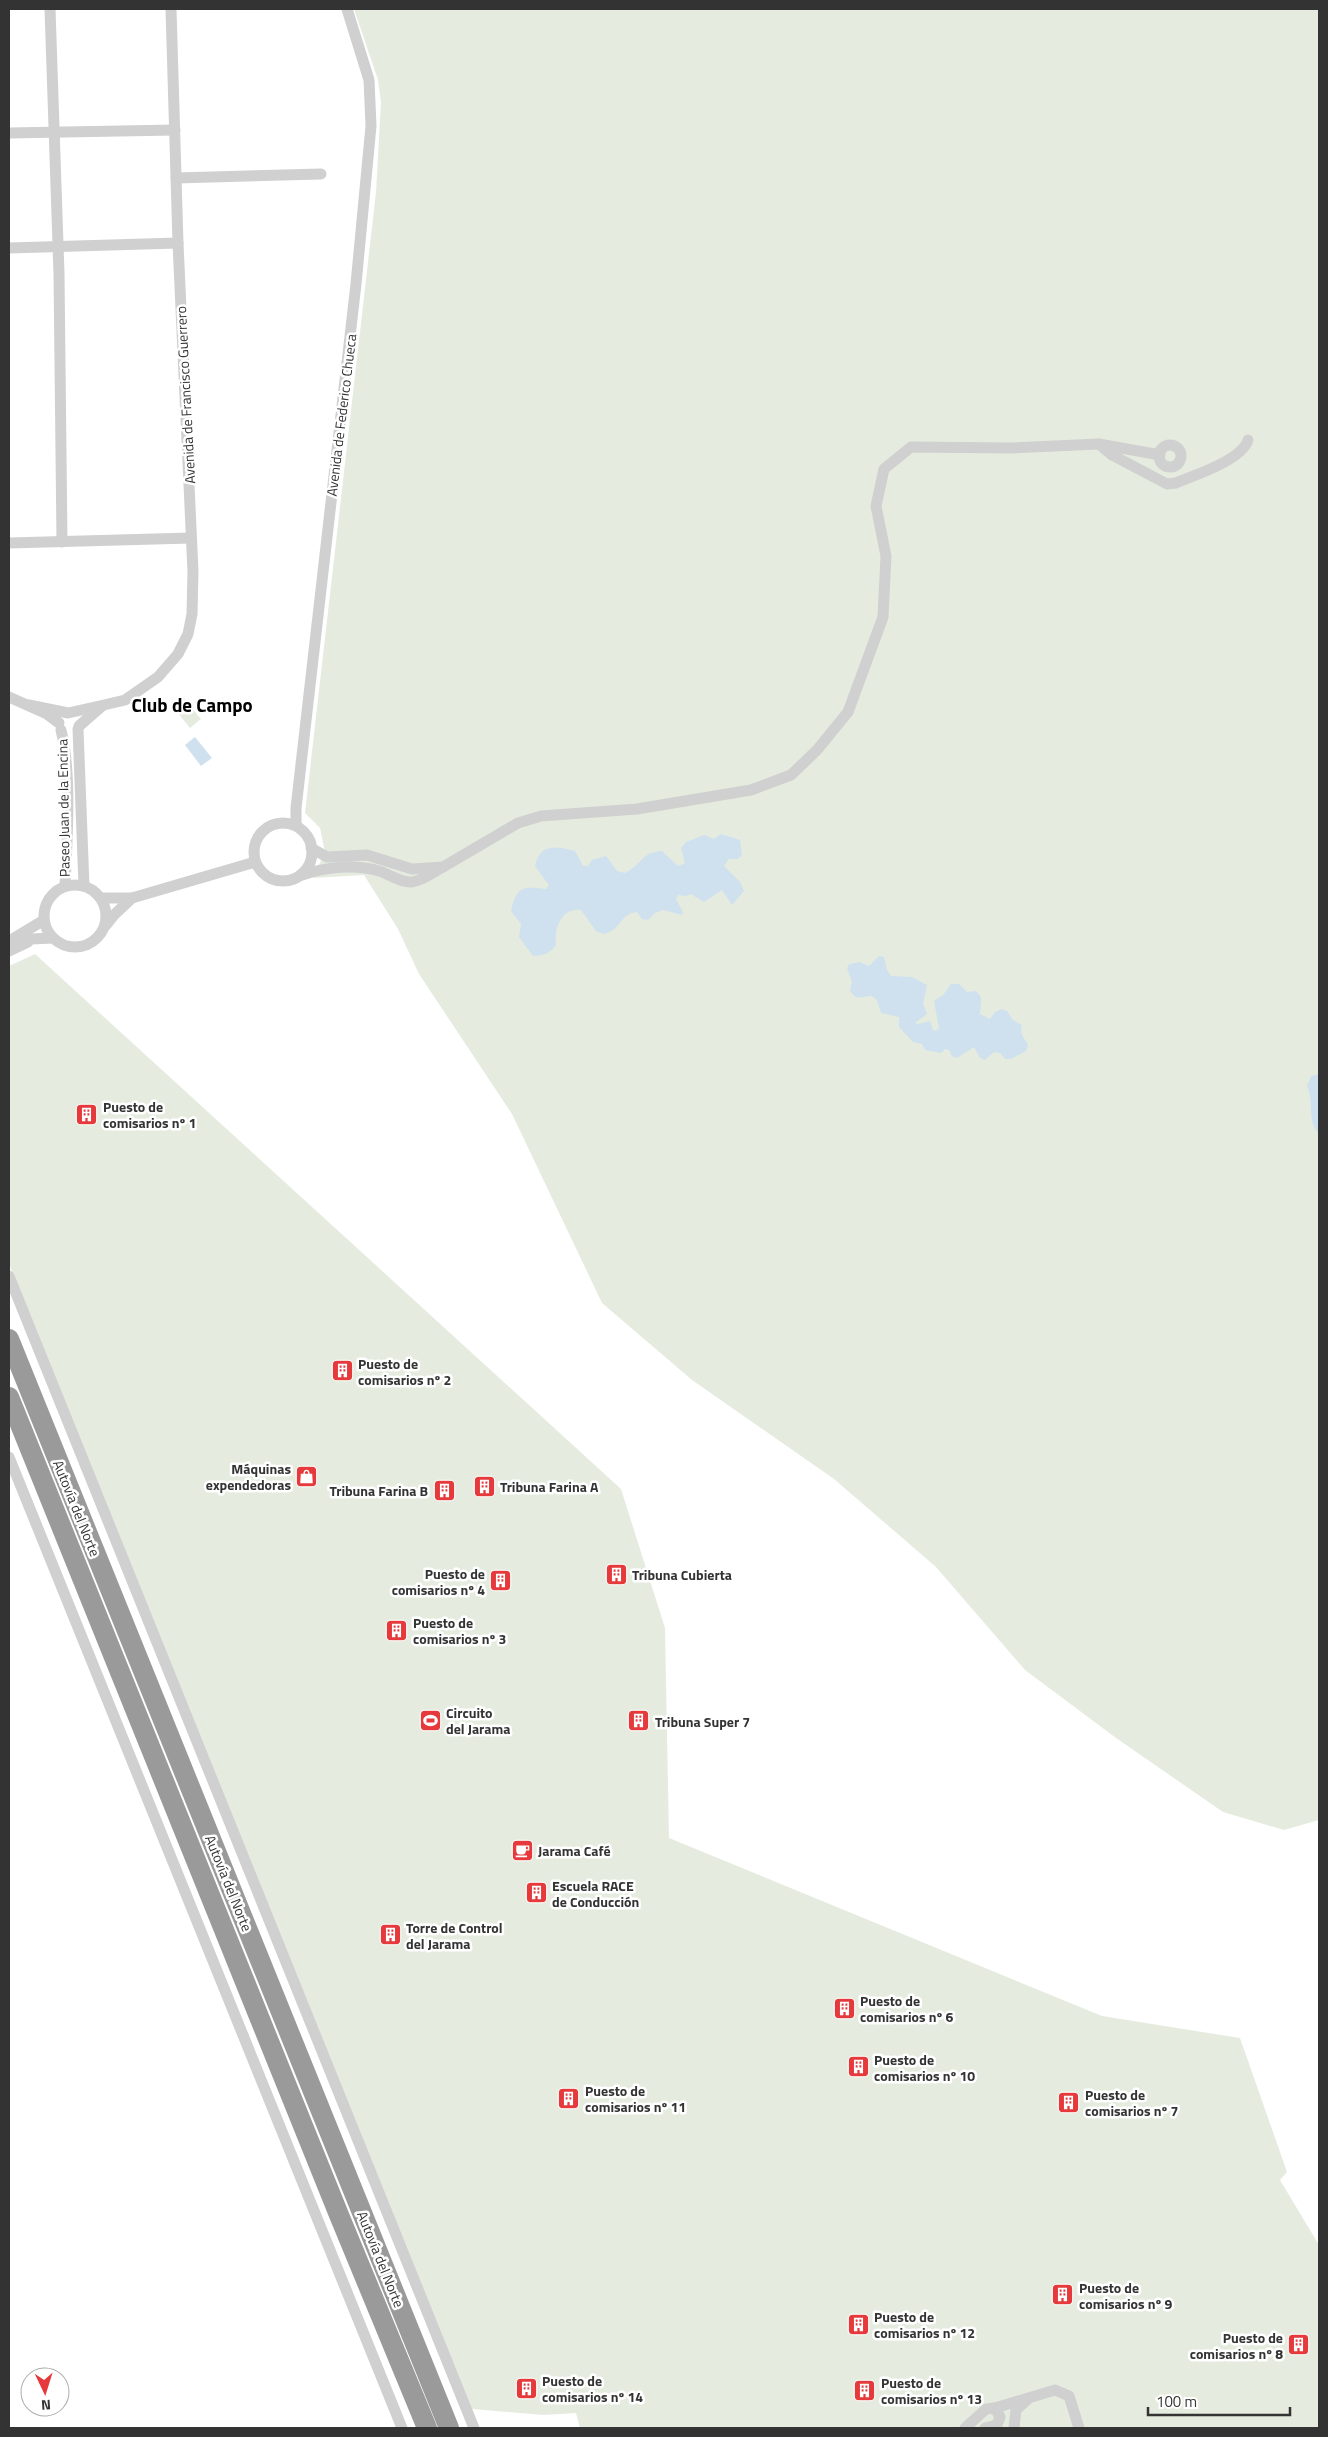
<svg xmlns="http://www.w3.org/2000/svg" width="1328" height="2437" font-family="'Titillium Web',sans-serif">
	<style>
		.green { fill: #e5ecdf }
		.water { fill: #cfe0ee }
		.lines { fill: none; stroke-linecap: round; stroke-linejoin: round }
		.street { stroke: #d0d0d0; stroke-width: 11 }
		.highway { stroke: #9a9a9a; stroke-width: 20 }
		.labels { text-anchor: middle; dominant-baseline: central; stroke-width: 5; stroke-linejoin: round; paint-order: stroke }
		.street-label { font-size: 14px; fill: #333; stroke: #fff }
		.poi-label { font-size: 14px; font-weight: bold; fill: #333; stroke: #fff; text-anchor: start }
		.district-label { font-size: 19px; font-weight: bold; fill: #000; stroke: #fff }
	</style>
	<rect width="100%" height="100%" fill="#fff"/>
	<!-- green -->
	<g class="green">
		<path d="M354,9H1319V1820L1284,1830L1223,1812L1116,1738L1025,1670L936,1567L834,1479L692,1380L602,1303L512,1114L419,974L398,929L364,875L313,878L325,852L320,828L305,813L376,192L381,102L378,80Z"/>
		<path d="M183,697L201,719L190,728L172,706Z"/>
		<path d="M35,954L621,1489L665,1628L669,1838L1102,2016L1240,2038L1287,2172L1280,2180L1319,2245V2428H580L576,2413L544,2415L472,2409L9,1264V966Z"/>
	</g>
	<!-- water -->
	<g class="water">
		<path d="M195,737L212,758L201,766L185,745Z"/>
		<path d="M721,834L740,840L742,855L738,859H729L724,866L740,882L744,891L732,905L722,890L704,902L691,894L686,896L678,895L676,899L683,912L682,915L663,910L655,913L648,920L642,919L637,912C620,913 621,931 603,934L596,931L581,910C561,907 554,929 556,945C549,954 544,955 533,956L519,937L521,924L511,911C517,886 522,886 546,889L549,885L535,866C540,843 556,846 575,851L583,866H588L592,860L606,856L617,871L625,873C642,865 641,852 662,851L678,866L685,863L681,848L686,842L704,835L714,839Z"/>
		<path d="M879,956L884,957L887,970L891,976L912,977L927,985L923,1004L927,1014L915,1023L918,1024L930,1021L933,1030L936,1031L939,1028L934,1001L944,994L951,984H959L967,992L975,991C985,997 980,1004 980,1014L990,1019L995,1012L1002,1009L1007,1011L1013,1020L1022,1025L1021,1033L1028,1045L1026,1051L1011,1059H1005L1000,1053L994,1052L985,1060L980,1058L974,1047L957,1058L952,1056L949,1050L945,1049L941,1053L925,1050L922,1044L913,1042L899,1027V1017L881,1013L877,1000L872,996C861,996 856,1002 850,990L852,982L847,968L849,964L860,962L869,966Z"/>
		<path d="M1319,1074V1134C1306,1120 1315,1103 1307,1086L1311,1076Z"/>
	</g>
	<g class="lines">
		<!-- street -->
		<g class="street">
			<path d="M50,9L59,274L62,542"/>
			<path d="M9,133L175,130"/>
			<path d="M176,178L321,174"/>
			<path d="M9,248L178,243"/>
			<path d="M1099,444L1112,455L1167,484L1176,483C1195,475 1242,460 1248,440"/>
			<circle cx="1170" cy="456" r="11"/>
			<path d="M9,543L191,538"/>
			<path d="M9,697L47,714L59,723"/>
			<path d="M29,705L68,713L104,705L125,700L158,677L178,654L188,634L192,614L193,572L178,243L171,9"/>
			<path d="M79,726L102,706"/>
			<path d="M78,729L84,886"/>
			<path d="M61,730C72,774 67,840 65,886"/>
			<circle cx="283" cy="852" r="29"/>
			<path d="M296,825V808L356,284L371,126L369,80L347,9"/>
			<path d="M443,867L518,823L541,816L637,809L751,790L791,775L817,750L848,712L883,617L886,556L876,506L884,469L911,447L1011,448L1099,444L1160,455"/>
			<path d="M302,875C325,867 355,864 379,871C389,874 401,883 412,882C422,881 434,872 443,867L412,869L367,855L327,857L311,848"/>
			<circle cx="75" cy="916" r="31"/>
			<path d="M101,898H132L255,862"/>
			<path d="M106,925L114,915L132,898"/>
			<path d="M10,940L53,938"/>
			<path d="M11,940L44,920"/>
			<path d="M9,951L28,942"/>
			<path d="M9,1276L474,2428"/>
			<path d="M9,1457L402,2428"/>
			<path d="M995,2408L1055,2390L1069,2396L1079,2428"/>
			<path d="M965,2428L986,2409L995,2408L1000,2417L997,2425L985,2428"/>
			<path d="M1014,2428L1016,2410L1027,2400"/>
		</g>
		<!-- highway -->
		<g class="highway">
			<path d="M9,1339L449,2428"/>
			<path d="M9,1397L339,2215L427,2428"/>
		</g>
	</g>
	<!-- icons -->
	<defs>
		<symbol id="building-square" viewBox="-11 -11 22 22"><rect x="-9" y="-9" width="18" height="18" rx="4" fill="#e5393b" stroke="#fff"/><path d="M-4-6H4V6H1V3H-1V6H-4ZM-2.5-4.3h1.7v1.8h-1.7ZM.8-4.3h1.7v1.8H.8ZM-2.5-1h1.7V.8h-1.7ZM.8-1h1.7V.8H.8Z" fill="#fff"/></symbol>
		<symbol id="shop-square" viewBox="-11 -11 22 22"><rect x="-9" y="-9" width="18" height="18" rx="4" fill="#e5393b" stroke="#fff"/><path d="M-5-2.5h2.3a2.7 3.5 0 0 1 5.4 0H5L5.5 6h-11ZM-1.5-2.5h3a1.5 2.3 0 0 0-3 0Z" fill="#fff"/></symbol>
		<symbol id="stadium-square" viewBox="-11 -11 22 22"><rect x="-9" y="-9" width="18" height="18" rx="4" fill="#e5393b" stroke="#fff"/><path d="M0-5a6.5 5 0 1 0 0 10a6.5 5 0 1 0 0-10ZM-3.5-1.8h7v3.6h-7Z" fill="#fff"/></symbol>
		<symbol id="cafe-square" viewBox="-11 -11 22 22"><rect x="-9" y="-9" width="18" height="18" rx="4" fill="#e5393b" stroke="#fff"/><path d="M-5.5-4.5H6V0H3Q3 3.5 0 3.5H-2.5Q-5.5 3.5-5.5 0ZM3-3.2v2h1.7v-2ZM-6 4.5H4V6H-6Z" fill="#fff"/></symbol>
	</defs>
	<g fill-rule="evenodd">
		<use href="#building-square" x="74" y="1102" width="25" height="25"/>
		<use href="#building-square" x="330" y="1358" width="25" height="25"/>
		<use href="#shop-square" x="294" y="1464" width="25" height="25"/>
		<use href="#building-square" x="472" y="1474" width="25" height="25"/>
		<use href="#building-square" x="432" y="1478" width="25" height="25"/>
		<use href="#building-square" x="604" y="1562" width="25" height="25"/>
		<use href="#building-square" x="488" y="1568" width="25" height="25"/>
		<use href="#building-square" x="384" y="1618" width="25" height="25"/>
		<use href="#stadium-square" x="418" y="1708" width="25" height="25"/>
		<use href="#building-square" x="626" y="1708" width="25" height="25"/>
		<use href="#cafe-square" x="510" y="1838" width="25" height="25"/>
		<use href="#building-square" x="524" y="1880" width="25" height="25"/>
		<use href="#building-square" x="378" y="1922" width="25" height="25"/>
		<use href="#building-square" x="832" y="1996" width="25" height="25"/>
		<use href="#building-square" x="846" y="2054" width="25" height="25"/>
		<use href="#building-square" x="556" y="2086" width="25" height="25"/>
		<use href="#building-square" x="1056" y="2090" width="25" height="25"/>
		<use href="#building-square" x="1050" y="2282" width="25" height="25"/>
		<use href="#building-square" x="846" y="2312" width="25" height="25"/>
		<use href="#building-square" x="1286" y="2332" width="25" height="25"/>
		<use href="#building-square" x="514" y="2376" width="25" height="25"/>
		<use href="#building-square" x="852" y="2378" width="25" height="25"/>
	</g>
	<g class="labels">
		<!-- street labels -->
		<g class="street-label">
			<text transform="translate(185 395) rotate(-93)">Avenida de Francisco Guerrero</text>
			<text transform="translate(341 415) rotate(-83)">Avenida de Federico Chueca</text>
			<text transform="translate(63 808) rotate(-91)">Paseo Juan de la Encina</text>
			<text transform="translate(77 1508) rotate(68)">Autovía del Norte</text>
			<text transform="translate(229 1883) rotate(68)">Autovía del Norte</text>
			<text transform="translate(381 2259) rotate(68)">Autovía del Norte</text>
		</g>
		<!-- poi labels -->
		<g class="poi-label">
			<text x="103" y="1106">Puesto de<tspan x="103" dy="16">comisarios nº 1</tspan></text>
			<text x="358" y="1363">Puesto de<tspan x="358" dy="16">comisarios nº 2</tspan></text>
			<text x="291" y="1468" text-anchor="end">Máquinas<tspan x="291" dy="16">expendedoras</tspan></text>
			<text x="500" y="1486">Tribuna Farina A</text>
			<text x="428" y="1490" text-anchor="end">Tribuna Farina B</text>
			<text x="485" y="1573" text-anchor="end">Puesto de<tspan x="485" dy="16">comisarios nº 4</tspan></text>
			<text x="632" y="1574">Tribuna Cubierta</text>
			<text x="413" y="1622">Puesto de<tspan x="413" dy="16">comisarios nº 3</tspan></text>
			<text x="446" y="1712">Circuito<tspan x="446" dy="16">del Jarama</tspan></text>
			<text x="655" y="1721">Tribuna Super 7</text>
			<text x="538" y="1850">Jarama Café</text>
			<text x="552" y="1885">Escuela RACE<tspan x="552" dy="16">de Conducción</tspan></text>
			<text x="406" y="1927">Torre de Control<tspan x="406" dy="16">del Jarama</tspan></text>
			<text x="860" y="2000">Puesto de<tspan x="860" dy="16">comisarios nº 6</tspan></text>
			<text x="874" y="2059">Puesto de<tspan x="874" dy="16">comisarios nº 10</tspan></text>
			<text x="585" y="2090">Puesto de<tspan x="585" dy="16">comisarios nº 11</tspan></text>
			<text x="1085" y="2094">Puesto de<tspan x="1085" dy="16">comisarios nº 7</tspan></text>
			<text x="1079" y="2287">Puesto de<tspan x="1079" dy="16">comisarios nº 9</tspan></text>
			<text x="874" y="2316">Puesto de<tspan x="874" dy="16">comisarios nº 12</tspan></text>
			<text x="1283" y="2337" text-anchor="end">Puesto de<tspan x="1283" dy="16">comisarios nº 8</tspan></text>
			<text x="542" y="2380">Puesto de<tspan x="542" dy="16">comisarios nº 14</tspan></text>
			<text x="881" y="2382">Puesto de<tspan x="881" dy="16">comisarios nº 13</tspan></text>
		</g>
		<!-- district labels -->
		<g class="district-label">
			<text x="192" y="704">Club de Campo</text>
		</g>
	</g>
	<!-- border -->
	<rect width="1328" height="2437" fill="none" stroke="#333333" stroke-width="20"/>
	<!-- north arrow -->
	<g transform="translate(45 2392) rotate(176)"><circle r="24" fill="#ffffff" stroke="#adadad"/>
	<path d="M0-4L9 19L0 12L-9 19Z" fill="#e5393b"/>
	<text y="-8" font-size="14" font-weight="bold" text-anchor="middle" fill="#333333">N</text>
	</g>
	<!-- scale -->
	<path d="M1148 2407v8h142v-8" fill="none" stroke="#333333" stroke-width="2.5"/>
	<text x="1156" y="2407" font-size="15" fill="#333333" stroke="#ffffff" stroke-width="4" paint-order="stroke">100 m</text>
</svg>
